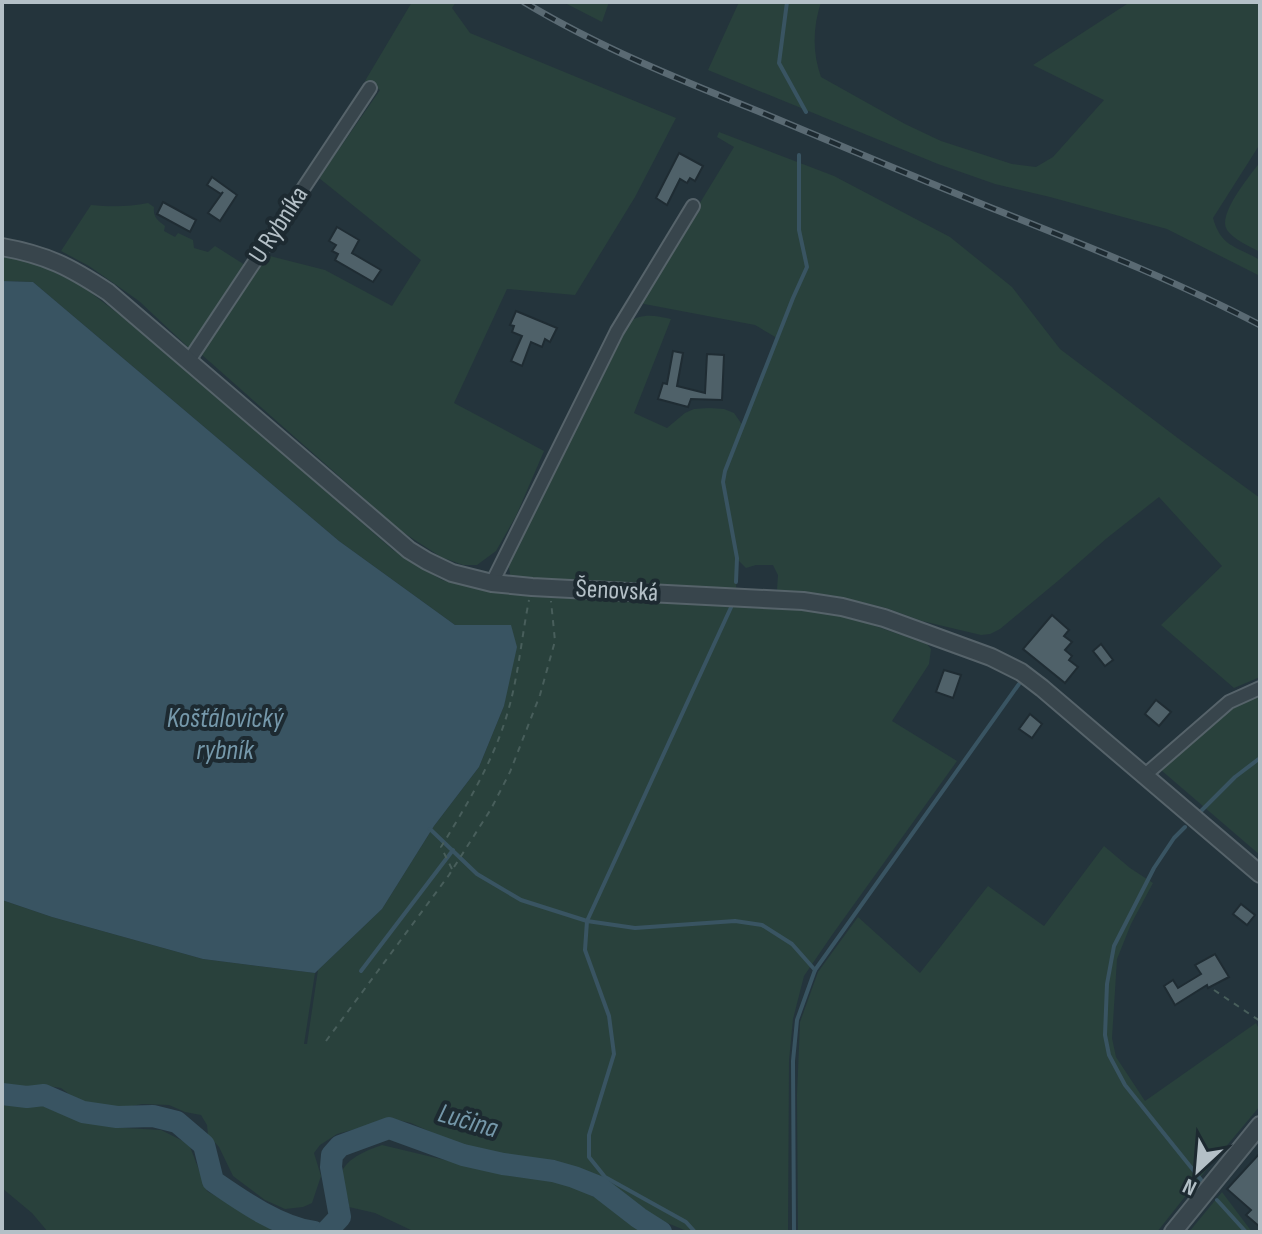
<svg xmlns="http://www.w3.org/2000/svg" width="1262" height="1234" font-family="'Sofia Sans Condensed',sans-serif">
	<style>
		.green { fill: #29413c }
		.water { fill: #395462 }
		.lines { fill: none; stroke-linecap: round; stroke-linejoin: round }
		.stream { stroke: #395462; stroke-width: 4 }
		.river { stroke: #395462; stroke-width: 22 }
		.building { fill: #4f6169; stroke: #1f2c33; stroke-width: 2 }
		.minor-casing { stroke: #56636a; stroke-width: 16 }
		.tertiary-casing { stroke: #56636a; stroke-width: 20 }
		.path { stroke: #485e5b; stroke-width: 2; stroke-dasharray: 6 6; stroke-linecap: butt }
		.minor { stroke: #38454c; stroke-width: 12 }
		.tertiary { stroke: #38454c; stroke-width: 16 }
		.rail-casing { stroke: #5a6a73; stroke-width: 7 }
		.rail { stroke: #1d2a31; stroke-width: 4; stroke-dasharray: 12; stroke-linecap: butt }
		.labels { text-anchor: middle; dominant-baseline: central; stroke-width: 8; stroke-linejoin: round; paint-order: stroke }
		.street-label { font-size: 26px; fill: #b4c0c7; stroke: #1d2a31 }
		.water-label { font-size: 28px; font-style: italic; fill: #7598aa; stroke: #1d2a31 }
	</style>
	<rect width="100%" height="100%" fill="#24343c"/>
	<!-- green -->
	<g class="green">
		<path d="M412,2H456L452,8L470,33L676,118L635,197L575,295L507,289L454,403L544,451L516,516L496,551L477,565H463L441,557L401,531L201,354L262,254L325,270L392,306L421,260L319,178L380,90L365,81Z"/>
		<path d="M563,2H609L602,22Z"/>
		<path d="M739,2H821C813,27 812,52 821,77L905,124L941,141L1012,164L1036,167L1053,157L1104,100L1033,65L1130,2H1260V144L1213,218C1221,247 1236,246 1260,260V276L1167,229L1050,197L995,184L938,164L708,70Z"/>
		<path d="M719,132L834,176L950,237L1012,287L1060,349L1183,442L1260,498V677L1234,688L1161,625L1222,566L1159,497L1107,538L1059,580L1000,629L990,634L981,635L922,621L886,608L836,596L777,590L778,575L773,565H756L746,568L738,560L736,588L511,578L508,564L625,324C641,313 653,315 671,319L634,413L667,428L685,413L694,409L709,408L724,409L734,413L743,426L777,338L755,325L639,303L734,147L717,137Z"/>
		<path d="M1260,162V252C1249,246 1234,240 1227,230C1217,214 1250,176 1260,162Z"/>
		<path d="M148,203L154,207C153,217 157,220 165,226L164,231L175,237L178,233L193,240L194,248L208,252L215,246L245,265L189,348L139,301L89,266L61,251L91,205C111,207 128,207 148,203Z"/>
		<path d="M2,256L40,265L82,286L124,318L234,411L393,550L442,580L508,594L744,605L825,612L861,621L927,644L931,649L929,664L892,721L957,761L832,935L804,976L793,1019L789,1061L788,1232H689L653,1217L604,1180L562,1163L515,1158L468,1149L411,1123L393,1119L337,1134L320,1145L314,1153L321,1176L312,1203L303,1207L285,1209L265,1200L233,1176L219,1147L208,1135L207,1125L201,1115L185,1112L169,1105L142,1104L109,1111L93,1103L82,1104L61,1088L47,1086L2,1087V900L52,917L203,959L315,973L304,1044H307L318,970L382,909L434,826L479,767L504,706L511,625H455L339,541L33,282L2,281Z"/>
		<path d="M1260,696V855L1161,770L1233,708Z"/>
		<path d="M1104,846L1130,868L1153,883L1131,924L1117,959L1112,1038L1116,1057L1145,1101L1256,1023L1260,1031V1106L1203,1174L1157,1232H798L797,1095L800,1022L818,972L858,917L920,973L988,886L1044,926Z"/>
		<path d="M2,1103L15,1106H43L81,1122L126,1128L161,1130L189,1144L207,1191L273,1229L263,1232H48L32,1213L2,1188Z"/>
		<path d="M382,1145L491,1171L542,1178L571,1185L609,1205L626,1221L646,1232H415L375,1213L349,1207C349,1197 344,1192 342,1182C336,1162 367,1150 382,1145Z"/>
		<path d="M1222,1192L1252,1232H1189Z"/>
	</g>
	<!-- water -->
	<path class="water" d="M2,281L33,282L339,541L455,625H511L517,647L504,706L479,767L434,826L382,909L315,973L203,959L52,917L2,900Z"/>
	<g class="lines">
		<!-- stream -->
		<g class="stream">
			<path d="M787,2L779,63L806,112"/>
			<path d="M736,582L737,558L723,482L725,471L793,298L807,267L799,230V155"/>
			<path d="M1201,811L1235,777L1260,758"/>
			<path d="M1185,827L1174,838L1154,868L1114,946L1107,984L1105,1035L1109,1055L1125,1085L1202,1181"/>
			<path d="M430,829L477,874L521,900L587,921L635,928L735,921L762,925L792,944L815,970L797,1020L793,1061L794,1232"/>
			<path d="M815,970L1019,684"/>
			<path d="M361,971L453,850"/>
			<path d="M1217,1200L1246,1232"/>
			<path d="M695,1232L686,1222L605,1177L589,1157V1135L614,1054L609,1016L585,950L587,921L733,603"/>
		</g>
		<!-- river -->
		<g class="river">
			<path d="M2,1094L27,1097L44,1095L83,1112L117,1117L153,1116L177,1122L204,1145L213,1181C242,1201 279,1227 314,1232"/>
			<path d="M326,1232L340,1217L331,1167L332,1155L340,1146L389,1128L463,1155L503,1164L553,1171L574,1177L599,1187L639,1218L661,1232"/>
		</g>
	</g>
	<!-- building -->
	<g class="building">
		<path d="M679,153L703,166L695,181L690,178L687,183L680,179L667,205L656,198Z"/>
		<path d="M212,177L237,195L220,221L208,213L223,192L221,194L207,185Z"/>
		<path d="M163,202L196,220L190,232L157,214Z"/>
		<path d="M337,227L359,240L352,253L381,270L373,282L335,260L338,254L332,251L336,245L329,241Z"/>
		<path d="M516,311L557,328L550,342L545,339L542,347L531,342L522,366L511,361L522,336L512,332L514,326L510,325Z"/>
		<path d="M673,351L683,353L677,386L705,393L707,354L724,355L722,400L691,399L688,407L658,399L663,383L667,384Z"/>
		<path d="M1052,615L1069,630L1064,636L1072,642L1065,650L1072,656L1069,660L1078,667L1065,683L1023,649Z"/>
		<path d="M1101,644L1113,660L1105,666L1093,651Z"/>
		<path d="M944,670L961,675L953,698L936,692Z"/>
		<path d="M1156,700L1171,712L1159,726L1145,714Z"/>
		<path d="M1030,714L1042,724L1032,738L1019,729Z"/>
		<path d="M1241,904L1255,915L1247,925L1233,914Z"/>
		<path d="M1215,954L1229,977L1208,988L1207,985L1175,1005L1164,986L1173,980L1178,988L1201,974L1195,965Z"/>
		<path d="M1260,1153V1227L1246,1215L1251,1210L1227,1189Z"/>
	</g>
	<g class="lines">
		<defs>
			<g id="minor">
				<path d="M188,362L370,88"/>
				<path d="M492,583L617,331L693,206"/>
				<path d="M1145,775L1229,702L1260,688"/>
			</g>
			<g id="tertiary">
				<path d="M2,247C47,255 70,267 108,292L409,550L427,561L452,573L492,583L532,587L803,601L842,607L884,618L991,657L1021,672L1042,688L1260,874"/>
				<path d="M1173,1232L1260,1125"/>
			</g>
		</defs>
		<!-- minor casing -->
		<use href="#minor" class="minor-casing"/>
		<!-- tertiary casing -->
		<use href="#tertiary" class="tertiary-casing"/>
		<!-- path -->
		<g class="path">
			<path d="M452,869L441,847C465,808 491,765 505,721C518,682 521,640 529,600"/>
			<path d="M1214,990L1260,1021"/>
			<path d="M326,1041L449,875L491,809L510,772L540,695L555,641L551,601"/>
		</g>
		<!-- minor -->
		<use href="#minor" class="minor"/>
		<!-- tertiary -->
		<use href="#tertiary" class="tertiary"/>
		<defs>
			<path id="rail" d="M524,2C600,48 683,81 765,114C841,146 917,178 994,209C1084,245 1174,280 1260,325"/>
		</defs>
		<!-- rail casing -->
		<use href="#rail" class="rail-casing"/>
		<!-- rail -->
		<use href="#rail" class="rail"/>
	</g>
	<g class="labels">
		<!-- street labels -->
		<g class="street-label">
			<text transform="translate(279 225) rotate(-57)">U Rybníka</text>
			<text transform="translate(617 591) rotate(3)">Šenovská</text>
		</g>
		<!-- water labels -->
		<g class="water-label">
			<text x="225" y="718">Košťálovický<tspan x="225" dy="32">rybník</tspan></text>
			<text transform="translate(468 1121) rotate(16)">Lučina</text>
		</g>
	</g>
	<!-- border -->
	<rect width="1262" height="1234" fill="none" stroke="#b4c0c7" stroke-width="8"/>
	<!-- north arrow -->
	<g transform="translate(1198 1170) rotate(206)" stroke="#1d2a31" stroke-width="6" paint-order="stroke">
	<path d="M0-6L14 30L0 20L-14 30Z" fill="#b4c0c7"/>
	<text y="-12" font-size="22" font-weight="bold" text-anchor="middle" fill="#b4c0c7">N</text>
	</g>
</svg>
